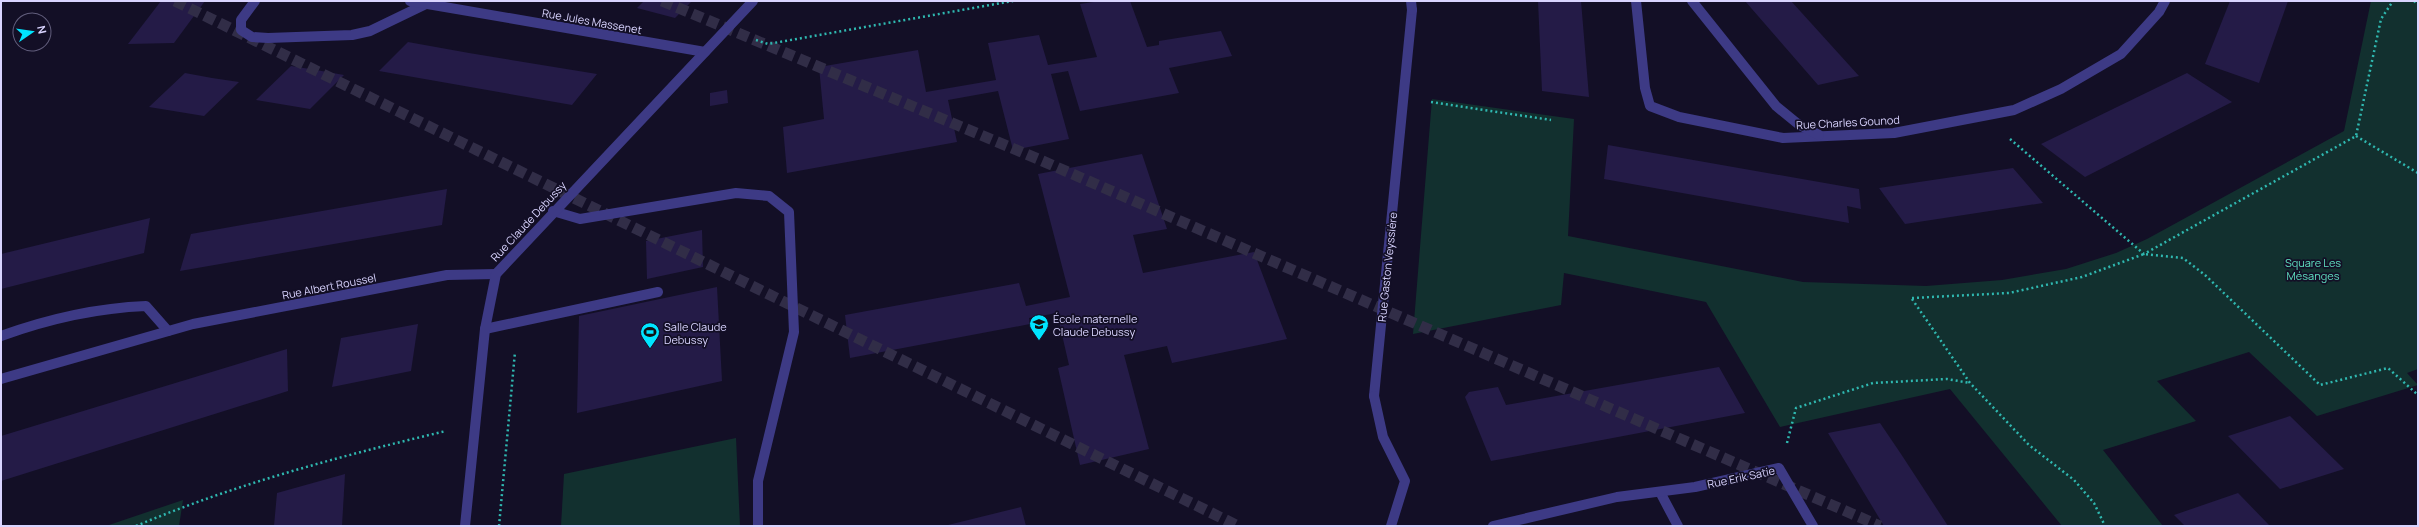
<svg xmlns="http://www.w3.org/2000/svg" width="2419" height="527" font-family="Manrope,sans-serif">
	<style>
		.green { fill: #12302f }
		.building { fill: #241b47 }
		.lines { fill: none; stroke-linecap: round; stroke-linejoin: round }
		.trunk-tunnel { stroke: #312d47; stroke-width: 11; stroke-dasharray: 11 5.5; stroke-linecap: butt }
		.path { stroke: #2fb8b0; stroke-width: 2.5; stroke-dasharray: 2 3; stroke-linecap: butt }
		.service { stroke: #3d3a85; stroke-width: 10 }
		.pedestrian { stroke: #3d3a85; stroke-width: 10 }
		.minor { stroke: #3d3a85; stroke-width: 10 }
		.labels { text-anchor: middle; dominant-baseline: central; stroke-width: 3.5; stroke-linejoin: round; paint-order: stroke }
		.street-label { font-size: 11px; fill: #d9d4ff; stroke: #130f26 }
		.park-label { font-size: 11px; fill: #5fe0c0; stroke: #130f26 }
		.poi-label { font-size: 11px; fill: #d9d4ff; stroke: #130f26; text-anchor: start }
	</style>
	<rect width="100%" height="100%" fill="#130f26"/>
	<!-- green -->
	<g class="green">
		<path d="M2371,1H2418V369L2407,373L2418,385L2317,416L2249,352L2157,381L2196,421L2103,450L2163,526H2062L1950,389L1780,427L1706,302L1564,273L1561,305L1413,334L1432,99L1574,119L1568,236L1803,282L1926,286L2002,280L2066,269L2116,253L2147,239L2344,131Z"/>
		<path d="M736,438L740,526H561L564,474Z"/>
		<path d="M183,500L179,526H106Z"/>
	</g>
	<!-- building -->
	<g class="building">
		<path d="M161,1H205L174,43L128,44Z"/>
		<path d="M644,1H692L675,18L637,8Z"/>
		<path d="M1100,1H1130L1147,47L1159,45V41L1221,31L1232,56L1169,68L1179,93L1080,111L1068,71L1051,74L1069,139L1013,150L998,91L948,100L957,142L787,173L783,127L824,119L819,67L918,50L926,92L996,80L988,43L1039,35L1048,65L1097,57L1080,4Z"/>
		<path d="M1538,1H1581L1589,97L1542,91Z"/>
		<path d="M1745,1H1791L1859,76L1818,85Z"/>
		<path d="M2230,1H2288L2259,83L2205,64Z"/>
		<path d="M408,42L469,53L597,74L572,105L379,71Z"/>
		<path d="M291,66L316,70L344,75L310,109L256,100Z"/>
		<path d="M185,73L212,78L239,82L204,116L149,107Z"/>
		<path d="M2187,73L2232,102L2085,177L2041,144Z"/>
		<path d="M727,90L728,103L710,106V93Z"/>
		<path d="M1608,145L1859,189L1861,209L1847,206L1849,223L1604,179Z"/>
		<path d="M1142,154L1167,229L1133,235L1143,273L1254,252L1287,339L1172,363L1167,346L1124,355L1149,449L1080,465L1058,368L1069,365L1057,313L1029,318L1030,324L850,358L845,315L1019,283L1026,306L1070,297L1038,174Z"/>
		<path d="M2013,168L2043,203L1905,224L1879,188Z"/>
		<path d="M447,189L442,225L180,271L191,234Z"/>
		<path d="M150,218L144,253L1,289V254Z"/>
		<path d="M702,230L703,267L647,279L646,241Z"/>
		<path d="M717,287L722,381L577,413L579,316Z"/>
		<path d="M418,324L411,371L332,387L341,338Z"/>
		<path d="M287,349L288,391L1,481V436Z"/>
		<path d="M1719,367L1745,413L1491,461L1465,397L1469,392L1498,387L1506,405Z"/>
		<path d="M2290,416L2344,469L2280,489L2228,436Z"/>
		<path d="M1880,423L1901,454L1948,526H1884L1828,433Z"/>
		<path d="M345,474L342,526H274L277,493Z"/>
		<path d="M2238,493L2270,526H2185L2174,515Z"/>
		<path d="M1021,507L1026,526H948V525Z"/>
	</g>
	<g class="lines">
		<!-- trunk-tunnel -->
		<g class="trunk-tunnel">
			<path d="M175,1L1238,526"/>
			<path d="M662,1L1038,159L1880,526"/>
		</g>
		<!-- path -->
		<g class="path">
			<path d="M2414,1L2418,4"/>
			<path d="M756,40L768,44L1013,1"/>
			<path d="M1431,102L1551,120"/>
			<path d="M2356,136L2418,173"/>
			<path d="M2010,139L2144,254L2356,136L2381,19L2393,1"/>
			<path d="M1912,298L2009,293L2082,277L2144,254L2183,258L2205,275L2320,385L2388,368L2418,395"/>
			<path d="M1912,299L1970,383L2029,445L2074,480L2094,503L2105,526"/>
			<path d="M1787,443L1796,408L1873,383L1947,379L1970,383"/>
			<path d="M136,526C236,484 340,456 446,431"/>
			<path d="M499,526L515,352"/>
		</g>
		<!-- service -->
		<g class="service">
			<path d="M553,211L580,219L736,193L769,196L789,212L794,332L758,481V526"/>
			<path d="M485,329L658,292"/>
		</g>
		<!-- pedestrian -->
		<path class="pedestrian" d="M1374,396L1412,10"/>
		<!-- minor -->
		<g class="minor">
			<path d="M255,1L241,20V30L252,37L268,38L352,35L370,31L428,3"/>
			<path d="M410,1L705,52"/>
			<path d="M1411,1L1412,10"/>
			<path d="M1636,1L1645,88L1650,106L1679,117L1783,138L1894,133L2014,110L2061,89L2121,54L2159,12L2165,1"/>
			<path d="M1692,1L1776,106L1798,124L1819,135"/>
			<path d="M1,336C48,319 96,308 146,306L168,331"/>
			<path d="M1,379L193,324L447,275L496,274"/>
			<path d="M1374,396L1383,437L1405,481L1391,526"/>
			<path d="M1660,492L1678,526"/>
			<path d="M465,526L485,329L496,274L753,1"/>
			<path d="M1493,526L1617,497L1695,487L1779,468L1813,526"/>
		</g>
	</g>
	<!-- icons -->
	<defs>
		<symbol id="school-pin" viewBox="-11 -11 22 30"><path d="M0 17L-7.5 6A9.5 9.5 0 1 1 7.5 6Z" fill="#00e5ff" stroke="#130f26"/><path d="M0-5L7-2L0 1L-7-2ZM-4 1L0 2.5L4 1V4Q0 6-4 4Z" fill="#111"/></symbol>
		<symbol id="stadium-pin" viewBox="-11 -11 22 30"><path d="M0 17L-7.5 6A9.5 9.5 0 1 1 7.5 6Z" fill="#00e5ff" stroke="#130f26"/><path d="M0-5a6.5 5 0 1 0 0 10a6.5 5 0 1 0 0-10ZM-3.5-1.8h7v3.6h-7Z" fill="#111"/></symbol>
	</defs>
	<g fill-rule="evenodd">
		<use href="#school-pin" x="1028" y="313" width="22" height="30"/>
		<use href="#stadium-pin" x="639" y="321" width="22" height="30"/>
	</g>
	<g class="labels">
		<!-- street labels -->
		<g class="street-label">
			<text transform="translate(592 21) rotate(10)">Rue Jules Massenet</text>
			<text transform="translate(1848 122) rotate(-3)">Rue Charles Gounod</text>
			<text transform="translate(528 221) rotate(-47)">Rue Claude Debussy</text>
			<text transform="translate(1387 267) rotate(-84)">Rue Gaston Veyssière</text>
			<text transform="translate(329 286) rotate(-11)">Rue Albert Roussel</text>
			<text transform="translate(1741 477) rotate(-12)">Rue Erik Satie</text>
		</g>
		<!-- park labels -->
		<g class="park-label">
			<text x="2313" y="262">Square Les<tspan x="2313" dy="13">Mésanges</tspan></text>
		</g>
		<!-- poi labels -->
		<g class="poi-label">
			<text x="1053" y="318">École maternelle<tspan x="1053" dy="13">Claude Debussy</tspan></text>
			<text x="664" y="326">Salle Claude<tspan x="664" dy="13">Debussy</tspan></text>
		</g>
	</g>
	<!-- border -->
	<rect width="2419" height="527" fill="none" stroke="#d9d4ff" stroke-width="4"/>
	<!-- north arrow -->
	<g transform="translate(32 32) rotate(77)"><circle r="19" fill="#130f26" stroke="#625e7d"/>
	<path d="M0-3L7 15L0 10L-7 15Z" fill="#00e5ff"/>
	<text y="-6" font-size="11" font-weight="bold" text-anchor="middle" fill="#d9d4ff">N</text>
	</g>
</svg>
